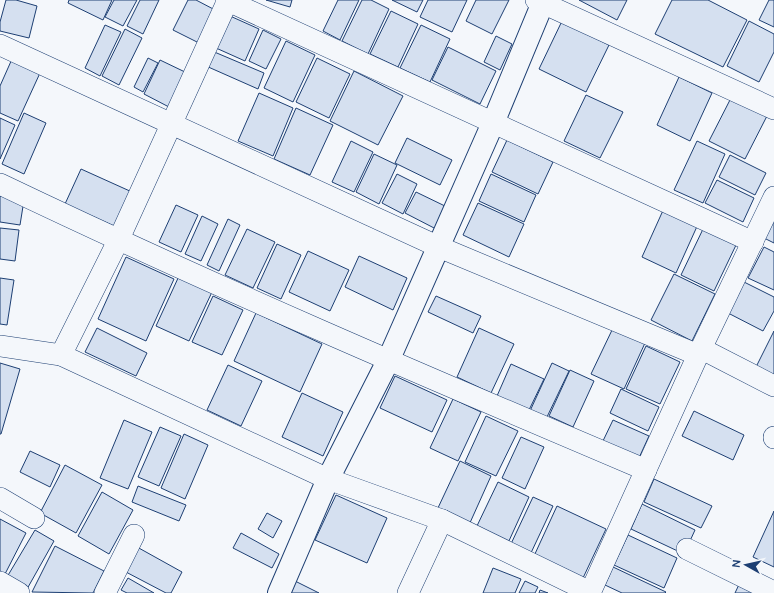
<svg xmlns="http://www.w3.org/2000/svg" width="774" height="593" font-family="Ubuntu,sans-serif">
	<style>
		.building { fill: #d5e0f0; stroke: #1d3f73 }
		.lines { fill: none; stroke-linecap: round; stroke-linejoin: round }
		.minor-casing { stroke: #1d3f73; stroke-width: 22 }
		.tertiary-casing { stroke: #1d3f73; stroke-width: 24 }
		.minor { stroke: #f4f7fb; stroke-width: 21 }
		.tertiary { stroke: #f4f7fb; stroke-width: 22 }
	</style>
	<rect width="100%" height="100%" fill="#f4f7fb"/>
	<!-- building -->
	<g class="building">
		<path d="M6,0H16L37,6L29,38L0,31V22Z"/>
		<path d="M69,0H112L103,20L68,3Z"/>
		<path d="M114,0H137L123,26L105,17Z"/>
		<path d="M140,0H159L143,34L127,26Z"/>
		<path d="M188,0H196L217,11L201,44L173,30Z"/>
		<path d="M266,0H292L290,7Z"/>
		<path d="M338,0H359L340,40L323,31Z"/>
		<path d="M362,0H371L389,9L368,54L342,41Z"/>
		<path d="M392,0H423L417,12Z"/>
		<path d="M428,0H467L452,32L420,17Z"/>
		<path d="M476,0H509L492,34L466,21Z"/>
		<path d="M579,0H627L617,20Z"/>
		<path d="M672,0H708L747,20L723,67L655,34Z"/>
		<path d="M769,0H774V27L759,20Z"/>
		<path d="M391,11L418,24L398,67L370,54Z"/>
		<path d="M230,16L259,29L245,61L216,48Z"/>
		<path d="M562,21L609,45L586,92L539,69Z"/>
		<path d="M749,21L774,34V52L759,82L727,66Z"/>
		<path d="M105,25L121,32L100,76L85,68Z"/>
		<path d="M421,25L450,39L430,82L400,68Z"/>
		<path d="M125,29L142,38L119,85L102,76Z"/>
		<path d="M263,30L281,39L266,69L249,61Z"/>
		<path d="M496,36L512,44L500,70L484,62Z"/>
		<path d="M286,41L315,55L293,102L264,88Z"/>
		<path d="M448,47L496,71L480,104L432,80Z"/>
		<path d="M212,51L264,73L258,89L206,66Z"/>
		<path d="M148,58L158,63L143,92L134,87Z"/>
		<path d="M317,58L350,74L329,118L296,102Z"/>
		<path d="M12,59L40,73L18,121L0,113V86Z"/>
		<path d="M160,60L185,72L169,107L144,94Z"/>
		<path d="M354,71L403,96L378,145L330,121Z"/>
		<path d="M679,77L712,93L690,141L657,125Z"/>
		<path d="M259,93L293,108L273,156L238,141Z"/>
		<path d="M586,95L623,112L600,158L564,141Z"/>
		<path d="M732,96L768,114L745,159L709,141Z"/>
		<path d="M296,108L333,125L310,175L274,159Z"/>
		<path d="M24,113L46,123L24,174L2,164Z"/>
		<path d="M0,118L15,125L0,159Z"/>
		<path d="M407,138L452,160L440,185L395,163Z"/>
		<path d="M507,140L553,162L538,194L492,172Z"/>
		<path d="M351,141L373,152L354,192L332,182Z"/>
		<path d="M697,141L725,154L703,203L674,190Z"/>
		<path d="M374,154L397,165L379,204L356,192Z"/>
		<path d="M730,155L766,173L755,195L719,177Z"/>
		<path d="M81,169L132,192L116,227L65,204Z"/>
		<path d="M397,174L417,184L403,214L382,203Z"/>
		<path d="M491,174L536,195L524,222L479,201Z"/>
		<path d="M717,180L754,198L743,222L705,203Z"/>
		<path d="M416,192L447,207L436,229L405,213Z"/>
		<path d="M0,196L24,200L20,225L0,222Z"/>
		<path d="M478,203L524,224L509,257L463,235Z"/>
		<path d="M176,205L198,215L181,252L159,242Z"/>
		<path d="M665,206L699,222L676,273L642,257Z"/>
		<path d="M202,216L218,224L201,261L185,254Z"/>
		<path d="M228,219L240,225L219,271L207,265Z"/>
		<path d="M774,219V243L764,238Z"/>
		<path d="M704,227L737,243L714,291L681,275Z"/>
		<path d="M0,228L19,230L15,261L0,259Z"/>
		<path d="M247,229L275,242L253,288L225,275Z"/>
		<path d="M277,244L301,255L281,299L257,288Z"/>
		<path d="M764,247L774,252V290L748,278Z"/>
		<path d="M308,251L349,270L330,311L289,292Z"/>
		<path d="M359,256L407,278L393,310L345,287Z"/>
		<path d="M126,257L174,279L146,341L98,319Z"/>
		<path d="M674,274L715,294L692,341L651,320Z"/>
		<path d="M179,276L212,292L189,341L156,326Z"/>
		<path d="M0,278L14,280L7,325L0,324Z"/>
		<path d="M744,282L774,297V311L763,331L728,313Z"/>
		<path d="M213,296L243,310L222,355L192,342Z"/>
		<path d="M436,296L481,316L473,333L428,312Z"/>
		<path d="M256,313L322,344L300,392L234,361Z"/>
		<path d="M97,328L147,353L136,376L85,352Z"/>
		<path d="M479,328L514,344L491,393L457,377Z"/>
		<path d="M613,328L645,343L624,389L591,374Z"/>
		<path d="M774,331V377L756,367Z"/>
		<path d="M646,346L680,362L660,404L626,389Z"/>
		<path d="M0,363L20,369L1,434H0Z"/>
		<path d="M552,363L569,371L546,419L530,411Z"/>
		<path d="M511,364L544,379L529,410L497,396Z"/>
		<path d="M228,365L262,381L241,426L207,410Z"/>
		<path d="M570,370L594,381L573,427L549,416Z"/>
		<path d="M395,376L447,400L432,432L380,408Z"/>
		<path d="M621,389L659,407L648,431L610,413Z"/>
		<path d="M302,393L343,412L323,456L282,437Z"/>
		<path d="M453,399L481,412L458,461L430,448Z"/>
		<path d="M694,411L744,435L733,460L682,436Z"/>
		<path d="M486,416L518,431L496,476L465,462Z"/>
		<path d="M124,420L152,432L128,489L100,478Z"/>
		<path d="M613,420L649,436L638,460L602,443Z"/>
		<path d="M160,427L181,436L159,486L138,477Z"/>
		<path d="M184,434L208,445L185,499L161,488Z"/>
		<path d="M521,437L544,447L525,489L502,478Z"/>
		<path d="M30,451L60,465L50,487L20,472Z"/>
		<path d="M460,461L491,476L469,525L437,510Z"/>
		<path d="M65,465L102,485L76,533L40,513Z"/>
		<path d="M654,479L712,506L701,528L644,502Z"/>
		<path d="M498,482L529,497L508,543L476,528Z"/>
		<path d="M138,486L186,505L179,521L132,502Z"/>
		<path d="M102,492L133,510L109,554L78,536Z"/>
		<path d="M336,495L387,518L367,563L315,540Z"/>
		<path d="M533,497L553,506L530,555L510,546Z"/>
		<path d="M642,504L695,530L684,554L631,529Z"/>
		<path d="M557,506L606,529L583,578L534,556Z"/>
		<path d="M774,511V567L753,557Z"/>
		<path d="M267,513L282,521L273,538L258,529Z"/>
		<path d="M0,519L26,533L5,574L0,571Z"/>
		<path d="M35,530L54,541L27,589L7,577Z"/>
		<path d="M241,533L279,554L272,568L233,548Z"/>
		<path d="M628,535L677,558L664,588L614,565Z"/>
		<path d="M55,546L104,571L93,593L32,592Z"/>
		<path d="M137,547L182,572L171,593H166L124,571Z"/>
		<path d="M613,567L666,592L665,593H622L605,585Z"/>
		<path d="M493,568L521,579L515,593H483Z"/>
		<path d="M743,576L770,593H735Z"/>
		<path d="M128,578L154,593H127L121,590Z"/>
		<path d="M293,580L319,593H287Z"/>
		<path d="M525,581L538,587L535,593H519Z"/>
		<path d="M540,590L548,593H539Z"/>
	</g>
	<g class="lines">
		<defs>
			<g id="minor">
				<path d="M226,0L753,242"/>
				<path d="M536,0L774,109"/>
				<path d="M0,45L439,247L698,355"/>
				<path d="M0,184C213,286 429,378 646,470"/>
				<path d="M0,346L61,355L328,479L442,520L590,592"/>
				<path d="M702,349L774,386"/>
				<path d="M61,355L118,241L228,0"/>
				<path d="M774,437V438"/>
				<path d="M0,498L34,518"/>
				<path d="M687,549L774,592"/>
				<path d="M0,582L19,593"/>
				<path d="M105,593L134,535"/>
				<path d="M408,593L442,520"/>
				<path d="M590,593L698,355L774,197"/>
			</g>
			<path id="tertiary" d="M279,593L328,479L388,361L493,123L544,0"/>
		</defs>
		<!-- minor casing -->
		<use href="#minor" class="minor-casing"/>
		<!-- tertiary casing -->
		<use href="#tertiary" class="tertiary-casing"/>
		<!-- minor -->
		<use href="#minor" class="minor"/>
		<!-- tertiary -->
		<use href="#tertiary" class="tertiary"/>
	</g>
	<!-- north arrow -->
	<g transform="translate(746 565) rotate(278)" stroke="#f4f7fb" stroke-width="3" paint-order="stroke">
	<path d="M0-3L7 15L0 10L-7 15Z" fill="#1d3f73"/>
	<text y="-6" font-size="11" font-weight="bold" text-anchor="middle" fill="#1d3f73">N</text>
	</g>
</svg>
